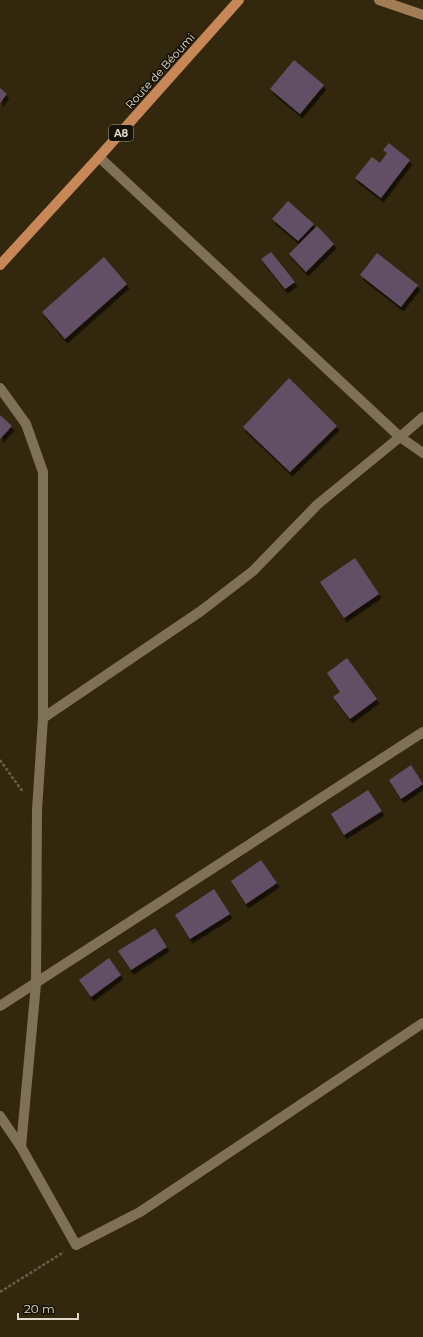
<svg xmlns="http://www.w3.org/2000/svg" width="423" height="1337" font-family="Montserrat,sans-serif">
	<style>
		.building { fill: #624f66; filter: url(#shadow) }
		.lines { fill: none; stroke-linecap: round; stroke-linejoin: round }
		.path { stroke: #695f49; stroke-width: 2.5; stroke-dasharray: 3 2; stroke-linecap: butt }
		.street { stroke: #7e7155; stroke-width: 10 }
		.secondary { stroke: #a27c55; stroke-width: 10 }
		.primary { stroke: #c78756; stroke-width: 10 }
		.labels { text-anchor: middle; dominant-baseline: central; stroke-width: 3.5; stroke-linejoin: round; paint-order: stroke }
		.shield { fill: #171207; stroke: #a49d8f; stroke-width: 1 }
		.shield-label { font-size: 10px; font-weight: bold; fill: #e0d8c9 }
		.street-label { font-size: 11px; fill: #e0d8c9; stroke: #171207 }
	</style>
	<defs>
		<filter id="shadow"><feDropShadow dx="2.5" dy="4.5" stdDeviation="0" flood-color="#0009"/></filter>
	</defs>
	<rect width="100%" height="100%" fill="#33280e"/>
	<!-- building -->
	<g class="building">
		<path d="M294,60L324,85L300,114L270,89Z"/>
		<path d="M0,88L7,94L0,103Z"/>
		<path d="M389,143L410,160L381,198L355,178L372,157L380,163L387,153L383,150Z"/>
		<path d="M288,201L314,224L298,241L272,219Z"/>
		<path d="M317,226L334,244L306,272L289,254Z"/>
		<path d="M271,252L295,282L285,289L261,259Z"/>
		<path d="M377,253L418,285L401,307L360,275Z"/>
		<path d="M104,257L127,284L65,339L42,312Z"/>
		<path d="M289,378L337,426L290,472L243,427Z"/>
		<path d="M0,415L12,426L0,439Z"/>
		<path d="M355,558L379,594L344,618L320,582Z"/>
		<path d="M347,658L377,699L350,719L333,697L340,692L327,673Z"/>
		<path d="M411,765L423,784L401,799L389,780Z"/>
		<path d="M368,790L382,811L344,835L331,814Z"/>
		<path d="M261,860L277,883L246,904L231,881Z"/>
		<path d="M214,889L230,914L190,939L175,915Z"/>
		<path d="M155,928L167,947L131,970L118,951Z"/>
		<path d="M109,958L121,975L91,997L79,980Z"/>
	</g>
	<g class="lines">
		<!-- path -->
		<g class="path">
			<path d="M0,760L23,792"/>
			<path d="M0,1292L64,1252"/>
		</g>
		<!-- street -->
		<g class="street">
			<path d="M99,157L400,437L423,453"/>
			<path d="M0,388L26,424L43,472V718L37,810L36,984L21,1147"/>
			<path d="M43,718L201,611L253,571L318,504L400,437L423,417"/>
			<path d="M0,1006L423,732"/>
			<path d="M0,1116L21,1147L76,1245L140,1212L423,1023"/>
		</g>
		<!-- secondary -->
		<path class="secondary" d="M379,0L423,15"/>
		<!-- primary -->
		<path class="primary" d="M0,265L99,157L239,0"/>
	</g>
	<g class="labels">
		<!-- shield labels -->
		<rect class="shield" x="109" y="125" width="24" height="16" rx="3"/>
		<g class="shield-label">
			<text x="121" y="133">A8</text>
		</g>
		<!-- street labels -->
		<g class="street-label">
			<text transform="translate(160 71) rotate(-48)">Route de Béoumi</text>
		</g>
	</g>
	<!-- scale -->
	<path d="M18 1313v6h60v-6" fill="none" stroke="#e0d8c9" stroke-width="2"/>
	<text x="24" y="1313" font-size="12" fill="#e0d8c9" stroke="#171207" stroke-width="3" paint-order="stroke">20 m</text>
</svg>
